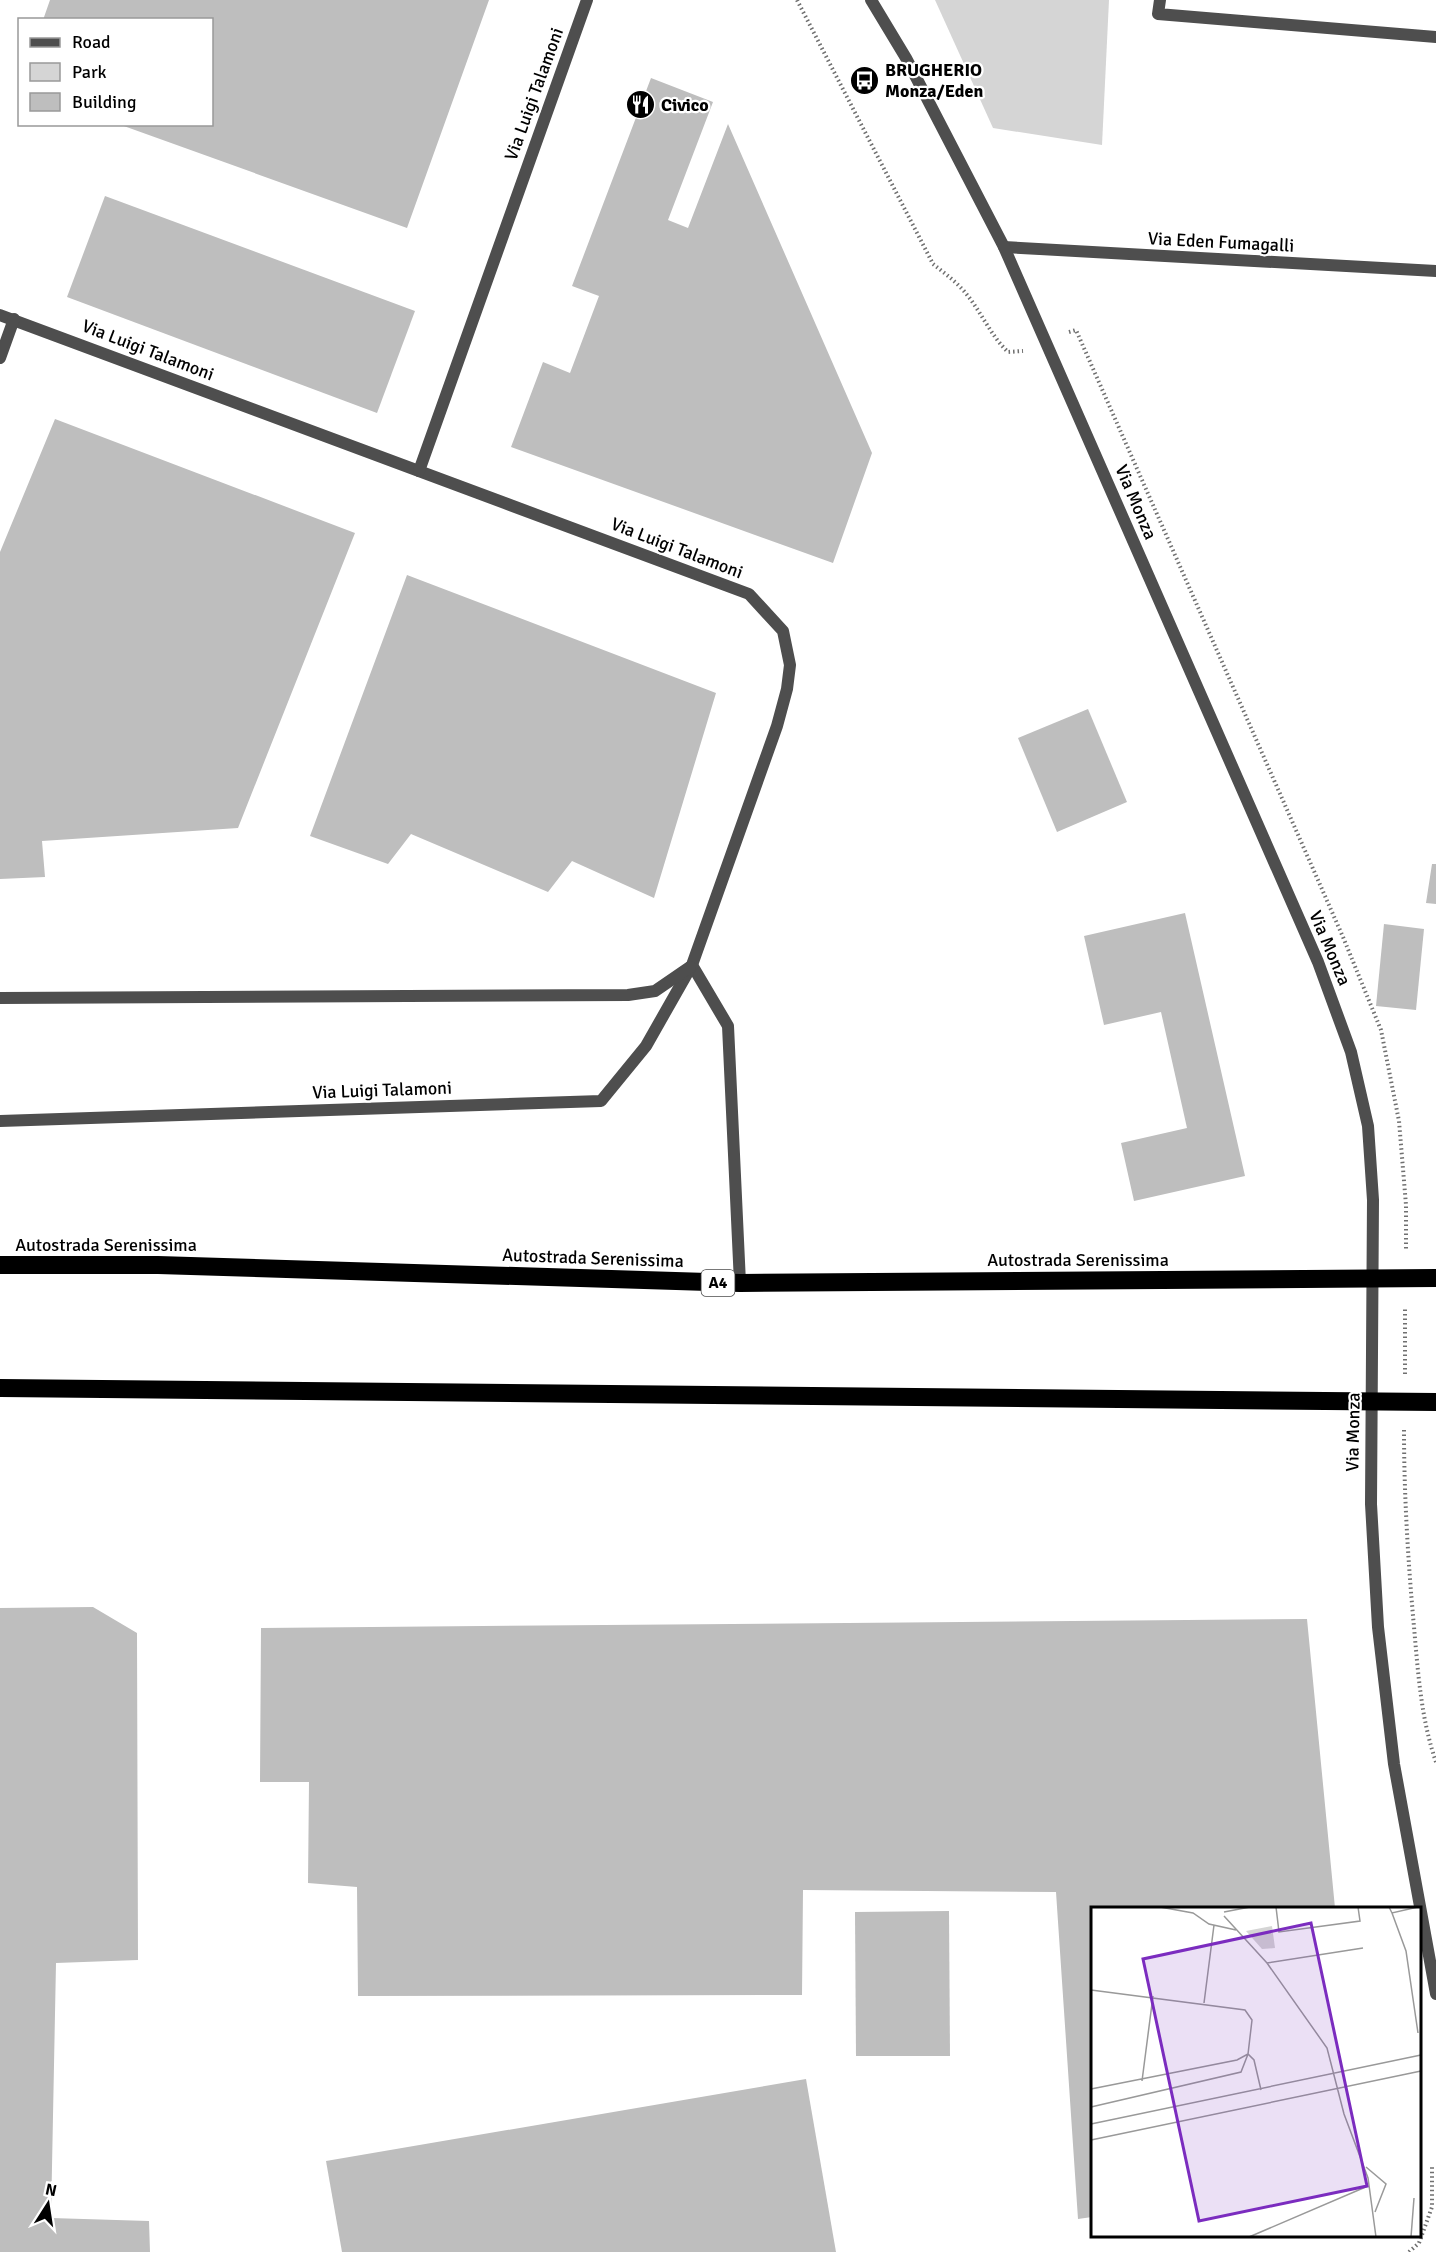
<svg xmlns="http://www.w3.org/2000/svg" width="1436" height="2252" font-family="Signika,sans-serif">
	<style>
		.green { fill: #d5d5d5 }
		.building { fill: #bebebe }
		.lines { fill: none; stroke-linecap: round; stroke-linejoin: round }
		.path { stroke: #707070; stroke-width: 4; stroke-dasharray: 1.5 3; stroke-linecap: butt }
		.service { stroke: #4e4e4e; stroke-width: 12 }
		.minor { stroke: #4e4e4e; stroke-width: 12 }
		.tertiary { stroke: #4e4e4e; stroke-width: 12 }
		.motorway { stroke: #000; stroke-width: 18 }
		.labels { text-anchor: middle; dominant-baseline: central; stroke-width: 4.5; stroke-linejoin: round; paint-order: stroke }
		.shield { fill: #fff; stroke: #4c4c4c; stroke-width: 1.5 }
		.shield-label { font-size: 16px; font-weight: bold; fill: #000 }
		.poi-label { font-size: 18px; font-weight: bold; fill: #000; stroke: #fff; text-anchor: start }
		.street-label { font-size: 18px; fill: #000; stroke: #fff }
		.inset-road { fill: none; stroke: #999; stroke-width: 1.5 }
		.view { fill: #7b2cbf; fill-opacity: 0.15; stroke: #7b2cbf; stroke-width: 3 }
		.inset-edge { fill: none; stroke: #000; stroke-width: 3 }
	</style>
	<rect width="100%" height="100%" fill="#fff"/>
	<!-- green -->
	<path class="green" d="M935,0H1109L1102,145L993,128Z"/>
	<!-- building -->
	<g class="building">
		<path d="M50,0H489L407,228L121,125L212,124V20H43Z"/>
		<path d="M651,78L713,102L668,220L688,228L728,124L872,453L833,563L511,447L543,362L570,373L599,296L572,286Z"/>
		<path d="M105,196L415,311L377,413L67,297Z"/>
		<path d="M55,419L355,533L238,828L42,841L45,877L0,879V552Z"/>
		<path d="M407,575L716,693L654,898L572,861L548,892L411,834L388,864L310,836Z"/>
		<path d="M1088,709L1127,802L1057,832L1018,738Z"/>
		<path d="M1432,864H1436V904L1426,903Z"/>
		<path d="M1185,913L1245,1176L1134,1201L1121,1143L1187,1128L1161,1012L1104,1025L1084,936Z"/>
		<path d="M1384,924L1424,929L1416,1010L1376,1006Z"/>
		<path d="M93,1607L137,1633L138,1960L56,1963L51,2218L149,2221L150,2252H0V1608Z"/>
		<path d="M1307,1619L1335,1908H1092V2217L1078,2219L1056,1892L803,1890L802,1995L358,1996L357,1887L308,1883L309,1782H260L261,1628Z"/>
		<path d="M949,1911L950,2056H856L855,1912Z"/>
		<path d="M806,2079L836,2252H342L326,2161Z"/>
	</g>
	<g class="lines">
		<!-- path -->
		<g class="path">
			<path d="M797,0L933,264C943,272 954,280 963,290C980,309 990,335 1008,352L1023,351"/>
			<path d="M1069,332L1076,330L1343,937L1381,1030L1399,1121L1406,1205V1251"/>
			<path d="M1405,1374V1307"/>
			<path d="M1404,1430C1404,1495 1408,1561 1414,1627C1418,1672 1421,1719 1436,1762"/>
			<path d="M1409,2252L1419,2243L1432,2207V2167"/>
		</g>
		<!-- service -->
		<g class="service">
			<path d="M1160,0L1158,14L1436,37"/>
			<path d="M1004,247L1436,271"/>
			<path d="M692,965L728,1026L740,1283"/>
		</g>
		<!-- minor -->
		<g class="minor">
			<path d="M0,315L749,594L783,631L790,665L787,689L777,726L692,965L646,1046L601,1101L0,1121"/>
			<path d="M0,358L14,319"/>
			<path d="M419,471L587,0"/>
			<path d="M0,998L628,995L655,991L690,967"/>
		</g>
		<!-- tertiary -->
		<path class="tertiary" d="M871,0L906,58L1004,247L1318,962L1351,1052L1368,1126L1373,1200L1371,1504L1378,1627L1394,1764L1436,1994"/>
		<!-- motorway -->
		<g class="motorway">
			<path d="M0,1265H158L740,1283L1436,1278"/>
			<path d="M0,1388L1436,1402"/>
		</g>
	</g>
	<!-- icons -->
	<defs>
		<symbol id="bus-disc" viewBox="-11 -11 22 22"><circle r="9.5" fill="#000" stroke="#fff"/><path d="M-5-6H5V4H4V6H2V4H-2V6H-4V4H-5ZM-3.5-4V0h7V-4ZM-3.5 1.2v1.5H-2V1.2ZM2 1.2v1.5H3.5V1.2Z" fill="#fff"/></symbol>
		<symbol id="restaurant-disc" viewBox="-11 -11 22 22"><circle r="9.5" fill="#000" stroke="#fff"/><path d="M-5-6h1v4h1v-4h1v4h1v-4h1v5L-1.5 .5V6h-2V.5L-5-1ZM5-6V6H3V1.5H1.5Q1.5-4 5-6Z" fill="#fff"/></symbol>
	</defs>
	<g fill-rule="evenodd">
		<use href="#bus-disc" x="848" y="64" width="33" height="33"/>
		<use href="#restaurant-disc" x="624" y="88" width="33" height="33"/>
	</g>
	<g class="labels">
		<!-- shield labels -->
		<rect class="shield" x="701.5" y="1270" width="33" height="26" rx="4.5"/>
		<g class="shield-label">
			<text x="718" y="1283">A4</text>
		</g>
		<!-- poi labels -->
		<g class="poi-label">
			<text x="885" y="70">BRUGHERIO<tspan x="885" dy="21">Monza/Eden</tspan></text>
			<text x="661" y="105">Civico</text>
		</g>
		<!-- street labels -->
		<g class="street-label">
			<text transform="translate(534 94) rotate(-70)">Via Luigi Talamoni</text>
			<text transform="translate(1221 242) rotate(3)">Via Eden Fumagalli</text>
			<text transform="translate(148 350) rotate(21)">Via Luigi Talamoni</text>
			<text transform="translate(1136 502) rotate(67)">Via Monza</text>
			<text transform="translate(677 548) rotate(21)">Via Luigi Talamoni</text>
			<text transform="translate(1330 948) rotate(67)">Via Monza</text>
			<text transform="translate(382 1090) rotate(-2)">Via Luigi Talamoni</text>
			<text x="106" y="1245">Autostrada Serenissima</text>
			<text transform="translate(593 1258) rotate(2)">Autostrada Serenissima</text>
			<text x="1078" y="1260">Autostrada Serenissima</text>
			<text transform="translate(1353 1432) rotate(-89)">Via Monza</text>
		</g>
	</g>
	<!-- overview -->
	<g transform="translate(1091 1907)">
		<rect width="330" height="330" fill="#fff"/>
		<path d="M181,19L184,41L171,42L155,24Z" fill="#d5d5d5"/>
		<path class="inset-road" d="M69,0L102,6L118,17L145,23M185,0L188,25L269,14L267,0M298,0L301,6L327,0M133,5L159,0M301,6L315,44L327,126M133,9L176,56L236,141L253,207L277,271L285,330M176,56L272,41M0,83L154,103L161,113L157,147L150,165L0,200M113,96L123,18M51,174L62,89M0,182L146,153L157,147L163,153L170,183M0,217L330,148M0,233L330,164M275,260L295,277L284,305M158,330L277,279M320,330L323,291"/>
		<path class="view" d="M220,16L276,279L108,314L52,52Z"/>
		<rect width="330" height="330" class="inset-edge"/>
	</g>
	<!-- legend -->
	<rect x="18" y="18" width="195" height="108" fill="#ffffff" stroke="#999999" stroke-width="1.5"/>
	<rect x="30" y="38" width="30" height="9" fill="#4e4e4e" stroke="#999999" stroke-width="1.5"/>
	<text x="72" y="48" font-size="18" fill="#000000">Road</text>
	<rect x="30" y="63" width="30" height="18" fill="#d5d5d5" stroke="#999999" stroke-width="1.5"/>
	<text x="72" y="78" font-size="18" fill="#000000">Park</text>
	<rect x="30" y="93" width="30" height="18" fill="#bebebe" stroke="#999999" stroke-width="1.5"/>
	<text x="72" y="108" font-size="18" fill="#000000">Building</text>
	<!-- north arrow -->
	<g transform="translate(48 2204) rotate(12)" stroke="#ffffff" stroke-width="4.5" paint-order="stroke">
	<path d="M0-4.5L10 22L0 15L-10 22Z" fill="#000000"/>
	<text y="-9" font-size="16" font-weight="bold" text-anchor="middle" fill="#000000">N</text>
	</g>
</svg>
